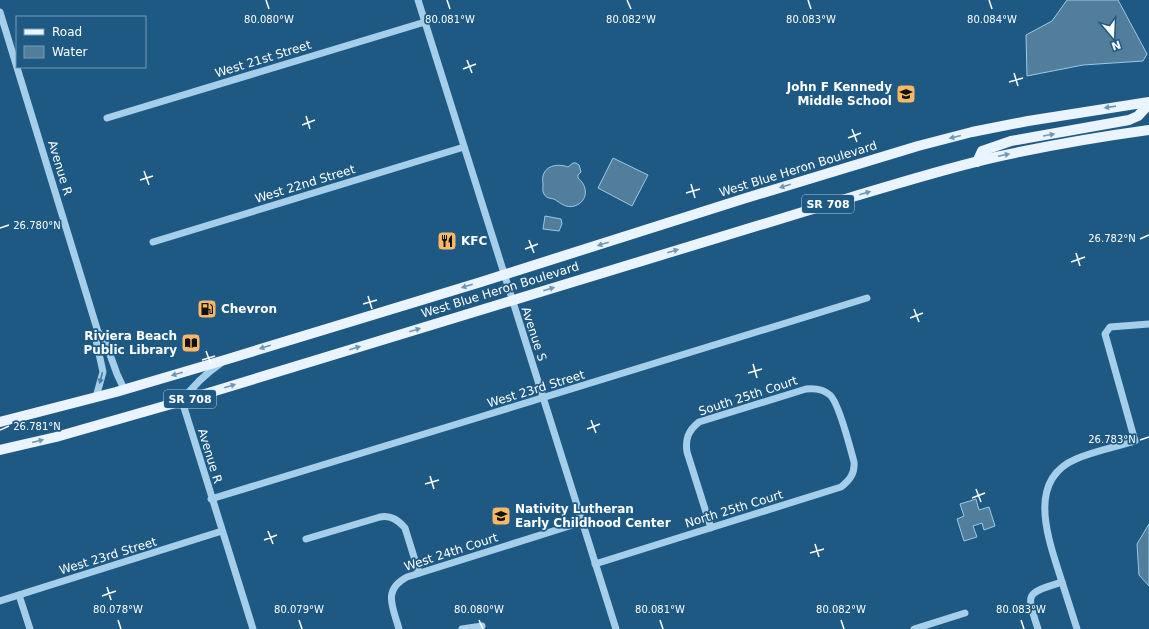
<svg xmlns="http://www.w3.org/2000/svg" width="1149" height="629" font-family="'DejaVu Sans',sans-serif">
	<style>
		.water { fill: #527d9b; stroke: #98cbeb }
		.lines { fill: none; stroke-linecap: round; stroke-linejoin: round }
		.minor { stroke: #a5ceea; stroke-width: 7 }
		.major { stroke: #e9f4fe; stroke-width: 10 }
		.oneway { fill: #6f97b5 }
		.oneway2 { fill: #467ca3 }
		.ticks { fill: none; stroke: #fff; stroke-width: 1.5 }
		.labels { text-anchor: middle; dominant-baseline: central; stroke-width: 3.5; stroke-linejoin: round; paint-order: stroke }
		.shield { fill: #1e5984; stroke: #bccdda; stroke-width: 1 }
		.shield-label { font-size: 11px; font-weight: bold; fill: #fff }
		.street-label { font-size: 12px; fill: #fff; stroke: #1e5984 }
		.poi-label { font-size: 12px; font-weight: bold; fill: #fff; stroke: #1e5984; text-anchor: start }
		.ticks-label { font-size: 10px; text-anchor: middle; fill: #fff; stroke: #1e5984; stroke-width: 3.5; stroke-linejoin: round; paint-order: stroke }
	</style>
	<rect width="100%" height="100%" fill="#1e5984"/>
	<!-- water -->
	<g class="water">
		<path d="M1067,0H1118L1147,54L1143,61L1083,65L1027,76L1026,35L1052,21Z"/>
		<path d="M613,158L648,175L632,206L598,188Z"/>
		<path d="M573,163H576L579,165L581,172L578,175V178C587,185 589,199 577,205C569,209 563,205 557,201C553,197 547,200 544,194C542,191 543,188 543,185C543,182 542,179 543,176C546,164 560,164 568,167Z"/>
		<path d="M545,216L561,219L562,224L559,231L543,229Z"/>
		<path d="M976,499L979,510L989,507L995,526L984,530L982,523L973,526L977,537L964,541L957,519L964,516L960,504Z"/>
		<path d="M1149,524V586L1139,575L1137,544Z"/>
	</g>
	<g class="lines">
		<!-- minor -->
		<g class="minor">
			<path d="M418,0L616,629"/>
			<path d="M0,12L98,332L104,338L117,374L124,389"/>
			<path d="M107,118L425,22"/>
			<path d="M153,242L464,147"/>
			<path d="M221,363C205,374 193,386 182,401L253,629"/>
			<path d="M96,397L103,372L96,340L98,332"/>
			<path d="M211,499L480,417L867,298"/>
			<path d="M306,539L380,517C391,515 398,520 405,528L419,573"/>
			<path d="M595,564L841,487C850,480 855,473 854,462C850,447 839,403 830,395C823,389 815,388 806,389L699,422C688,431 685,439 687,452L711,528"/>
			<path d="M1062,582L1077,629"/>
			<path d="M19,595L30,629"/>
			<path d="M0,601L222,531"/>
			<path d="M399,629C393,607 382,590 407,577L582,522"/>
			<path d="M462,629L482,626"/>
			<path d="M914,629L965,613"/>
			<path d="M1038,629C1026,592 1025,594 1062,582C1050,543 1024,481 1076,459C1095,451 1116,447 1135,441L1105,334L1110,327L1149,324"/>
		</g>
		<!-- major -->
		<g class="major">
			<path d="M977,162L982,151L1011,141L1129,120L1138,116L1149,104"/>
			<path d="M0,422L116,392L228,359L481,282L746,198L918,146L972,132L1028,121L1149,102"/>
			<path d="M0,450L56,437L182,401L852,197C900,183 947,168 996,157C1046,146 1098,137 1149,130"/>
		</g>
	</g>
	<!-- one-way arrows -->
	<defs><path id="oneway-solid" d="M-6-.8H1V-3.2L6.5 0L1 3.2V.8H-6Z"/></defs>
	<g class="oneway">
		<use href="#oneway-solid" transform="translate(1110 107) rotate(172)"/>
		<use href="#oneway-solid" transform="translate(1049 135) rotate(-10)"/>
		<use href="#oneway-solid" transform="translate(955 137) rotate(166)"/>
		<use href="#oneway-solid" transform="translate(1004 155) rotate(-12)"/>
		<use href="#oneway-solid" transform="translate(785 186) rotate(163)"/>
		<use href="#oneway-solid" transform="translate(865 193) rotate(-16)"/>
		<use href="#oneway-solid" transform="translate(603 244) rotate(162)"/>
		<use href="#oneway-solid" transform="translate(673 251) rotate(-17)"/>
		<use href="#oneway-solid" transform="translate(467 286) rotate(163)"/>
		<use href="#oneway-solid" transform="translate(549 289) rotate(-17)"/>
		<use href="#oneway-solid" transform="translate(415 330) rotate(-17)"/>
		<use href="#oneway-solid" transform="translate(265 347) rotate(163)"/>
		<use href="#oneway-solid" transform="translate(355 348) rotate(-17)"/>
		<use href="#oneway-solid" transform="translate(177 374) rotate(164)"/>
		<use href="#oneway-solid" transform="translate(230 386) rotate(-17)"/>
		<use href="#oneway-solid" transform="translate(38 441) rotate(-14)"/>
	</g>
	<use class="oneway2" href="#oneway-solid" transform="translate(101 378) rotate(104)"/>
	<!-- ticks -->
	<path class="ticks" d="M266,0L269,9M447,0L450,9M627,0L631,9M808,0L811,9M989,0L992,9M467,60L472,73M463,69L476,64M1014,73L1018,86M1009,82L1023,78M306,116L310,129M302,125L315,120M852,129L857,142M848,138L861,133M144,171L149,185M140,180L153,176M691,184L695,198M686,193L700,189M0,228L9,225M1140,239L1149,235M529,240L534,253M525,249L538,244M1076,253L1080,266M1071,262L1085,257M368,296L372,309M363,304L377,300M914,309L919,322M910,318L923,313M206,351L211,364M202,360L215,356M753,364L757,378M748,373L762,369M591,420L596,433M587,429L600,424M0,430L9,426M1140,440L1149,437M430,476L434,489M425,484L439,480M976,489L981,502M972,498L985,493M268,531L273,544M264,540L277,535M815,544L819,557M810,553L824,549M107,587L111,600M102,596L116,591M118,620L121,629M299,620L302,629M479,620L483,629M660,620L663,629M841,620L844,629M1021,620L1024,629"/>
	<!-- icons -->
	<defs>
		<symbol id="school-square" viewBox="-11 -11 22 22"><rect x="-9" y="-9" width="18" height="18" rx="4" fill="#f9b864" stroke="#1e5984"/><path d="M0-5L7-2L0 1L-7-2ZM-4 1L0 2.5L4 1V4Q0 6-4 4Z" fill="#111"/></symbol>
		<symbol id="restaurant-square" viewBox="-11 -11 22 22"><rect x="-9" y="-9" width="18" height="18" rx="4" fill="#f9b864" stroke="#1e5984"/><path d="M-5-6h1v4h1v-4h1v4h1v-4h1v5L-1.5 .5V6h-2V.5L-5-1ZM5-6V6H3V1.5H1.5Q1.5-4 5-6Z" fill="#111"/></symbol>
		<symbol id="fuel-square" viewBox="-11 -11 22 22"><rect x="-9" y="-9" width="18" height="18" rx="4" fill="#f9b864" stroke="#1e5984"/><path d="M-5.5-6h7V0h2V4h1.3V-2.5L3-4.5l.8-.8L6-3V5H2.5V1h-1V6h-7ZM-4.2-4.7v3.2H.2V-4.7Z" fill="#111"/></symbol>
		<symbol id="library-square" viewBox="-11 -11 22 22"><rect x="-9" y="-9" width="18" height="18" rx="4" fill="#f9b864" stroke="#1e5984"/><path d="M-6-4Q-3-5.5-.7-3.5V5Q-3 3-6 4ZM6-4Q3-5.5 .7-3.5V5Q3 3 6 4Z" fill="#111"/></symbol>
	</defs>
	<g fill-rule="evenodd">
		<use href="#school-square" x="895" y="83" width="22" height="22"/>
		<use href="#restaurant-square" x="436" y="230" width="22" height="22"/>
		<use href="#fuel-square" x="196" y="298" width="22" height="22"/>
		<use href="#library-square" x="180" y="332" width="22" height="22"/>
		<use href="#school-square" x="490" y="505" width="22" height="22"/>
	</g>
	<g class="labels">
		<!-- shield labels -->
		<g class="shield">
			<rect x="802" y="195" width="52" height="18" rx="3"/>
			<rect x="164" y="390" width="52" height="18" rx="3"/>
		</g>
		<g class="shield-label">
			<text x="828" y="204">SR 708</text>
			<text x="190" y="399">SR 708</text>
		</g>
		<!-- street labels -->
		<g class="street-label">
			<text transform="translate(263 59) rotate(-17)">West 21st Street</text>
			<text transform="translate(60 168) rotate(73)">Avenue R</text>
			<text transform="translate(798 169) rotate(-17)">West Blue Heron Boulevard</text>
			<text transform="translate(305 184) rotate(-17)">West 22nd Street</text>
			<text transform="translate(500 290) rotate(-17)">West Blue Heron Boulevard</text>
			<text transform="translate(534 334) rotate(72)">Avenue S</text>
			<text transform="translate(536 389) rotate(-17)">West 23rd Street</text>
			<text transform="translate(748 396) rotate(-18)">South 25th Court</text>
			<text transform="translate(210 456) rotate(73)">Avenue R</text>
			<text transform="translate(734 509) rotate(-17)">North 25th Court</text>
			<text transform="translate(451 552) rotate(-18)">West 24th Court</text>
			<text transform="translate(108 556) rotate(-17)">West 23rd Street</text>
		</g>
		<!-- poi labels -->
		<g class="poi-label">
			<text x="892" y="87" text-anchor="end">John F Kennedy<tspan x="892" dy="14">Middle School</tspan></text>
			<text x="461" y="241">KFC</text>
			<text x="221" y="309">Chevron</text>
			<text x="177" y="336" text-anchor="end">Riviera Beach<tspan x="177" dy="14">Public Library</tspan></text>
			<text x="515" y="509">Nativity Lutheran<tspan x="515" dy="14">Early Childhood Center</tspan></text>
		</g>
	</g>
	<g class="ticks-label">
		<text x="631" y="23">80.082°W</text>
		<text x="269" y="23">80.080°W</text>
		<text x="450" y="23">80.081°W</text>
		<text x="811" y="23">80.083°W</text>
		<text x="992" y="23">80.084°W</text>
		<text x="37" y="229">26.780°N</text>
		<text x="1112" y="242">26.782°N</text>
		<text x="37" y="430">26.781°N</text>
		<text x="1112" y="443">26.783°N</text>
		<text x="118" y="613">80.078°W</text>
		<text x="299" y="613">80.079°W</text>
		<text x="479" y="613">80.080°W</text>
		<text x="660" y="613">80.081°W</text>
		<text x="841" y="613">80.082°W</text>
		<text x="1021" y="613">80.083°W</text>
	</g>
	<!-- legend -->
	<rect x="16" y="16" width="130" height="52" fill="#1e5984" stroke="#789bb5"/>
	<rect x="24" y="29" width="20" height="6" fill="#e9f4fe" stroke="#789bb5"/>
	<text x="52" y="36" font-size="12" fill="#ffffff">Road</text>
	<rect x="24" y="46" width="20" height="12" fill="#527d9b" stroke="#789bb5"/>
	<text x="52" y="56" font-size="12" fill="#ffffff">Water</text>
	<!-- north arrow -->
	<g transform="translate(1113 36) rotate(161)" stroke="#1e5984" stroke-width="3" paint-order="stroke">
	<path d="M0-3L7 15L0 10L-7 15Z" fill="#ffffff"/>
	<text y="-6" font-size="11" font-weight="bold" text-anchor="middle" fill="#ffffff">N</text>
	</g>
</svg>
